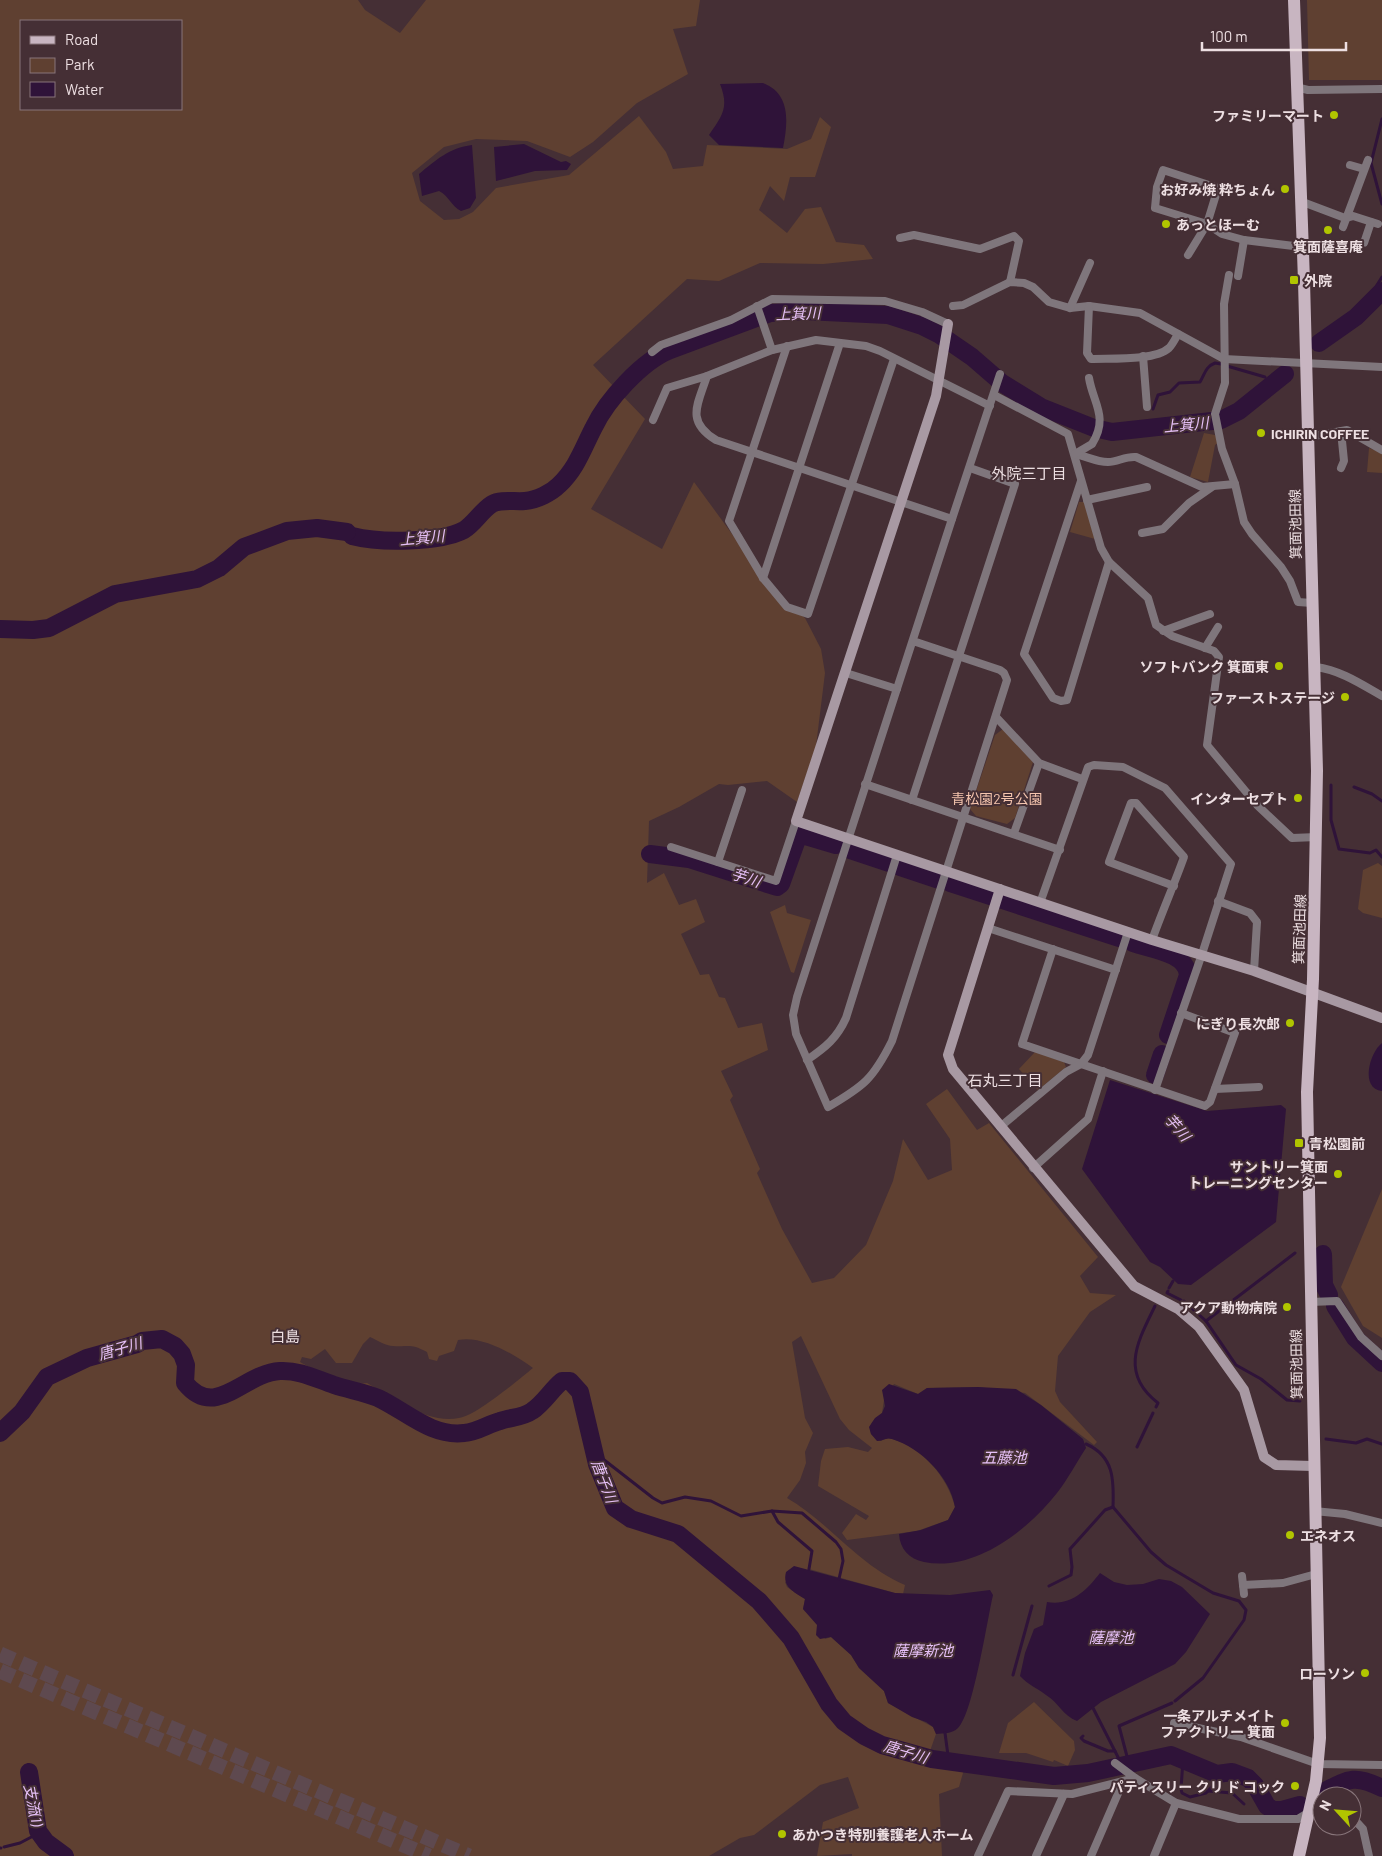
<svg xmlns="http://www.w3.org/2000/svg" width="1382" height="1856" font-family="Barlow,'Noto Sans JP',sans-serif">
	<style>
		.green { fill: #5f4031; fill-rule: evenodd }
		.water { fill: #2f1339 }
		.lines { fill: none; stroke-linecap: round; stroke-linejoin: round }
		.stream { stroke: #2f1339; stroke-width: 3 }
		.river { stroke: #2f1339; stroke-width: 18 }
		.highway-tunnel { stroke: #5e494f; stroke-width: 15; stroke-dasharray: 15 8; stroke-linecap: butt }
		.street { stroke: #7f767c; stroke-width: 8 }
		.secondary { stroke: #a899a3; stroke-width: 10 }
		.primary { stroke: #c8b5c1; stroke-width: 12 }
		.poi-dot { fill: #b1c500; stroke: #452f35; stroke-width: 2 }
		.labels { text-anchor: middle; dominant-baseline: central; stroke-width: 4; stroke-linejoin: round; paint-order: stroke }
		.poi-label { font-size: 14px; font-weight: bold; fill: #eddfe2; stroke: #452f35; text-anchor: end }
		.street-label { font-size: 14px; fill: #eddfe2; stroke: #452f35 }
		.park-label { font-size: 14px; fill: #f5c5ae; stroke: #452f35 }
		.water-label { font-size: 15px; font-style: italic; fill: #e6c0f7; stroke: #452f35 }
		.neighbourhood-label { font-size: 15px; fill: #eddfe2; stroke: #452f35 }
	</style>
	<rect width="100%" height="100%" fill="#452f35"/>
	<!-- green -->
	<g class="green">
		<path d="M0,0H358L365,10L400,33L426,0H700L696,26L673,29L688,74L637,103L593,142L570,157L527,141L476,139L444,147L412,173L420,201L444,220L459,219L473,212L496,188L569,175L639,116L666,152L673,169L703,166L707,145L787,149L811,139L820,117L831,127L815,177H790L784,201L770,186L759,210L787,233L805,209L821,207L836,242L864,245L873,259L823,264L760,263L719,281L687,279L593,365L645,419L591,509L662,549L694,482L773,590L805,618L821,649L825,673L816,746L797,802L767,781L728,785L719,784L679,807L649,821L647,883L664,873L679,905L696,899L705,922L681,934L700,975L709,974L719,997L725,998L738,1028L762,1023L768,1050L721,1071L733,1096L730,1100L760,1169L757,1173L782,1229L812,1283L834,1278L866,1245L893,1181L903,1139L928,1180L952,1170L950,1139L926,1104L947,1089L977,1130L989,1123L1098,1257L1080,1276L1090,1293L1116,1295L1090,1312L1058,1356L1055,1391L1060,1402L1097,1442L1094,1445L1025,1393L978,1387L927,1388L918,1394L894,1384L884,1400L882,1413C874,1420 868,1423 871,1434L881,1441L887,1438C919,1443 948,1477 955,1507L948,1520L917,1531L847,1540L842,1533L856,1514L866,1520L869,1516L818,1486L821,1461L825,1449L848,1447L868,1452L872,1448L849,1430L840,1419L801,1336L792,1342L805,1418L813,1433L805,1452L806,1463L800,1480L787,1498C830,1523 858,1565 905,1585L903,1594L895,1593L809,1569L785,1582L787,1587L805,1599L803,1609L818,1625L825,1639L831,1637L851,1655L859,1668L884,1691L888,1703L933,1727L936,1734L930,1751L961,1760L963,1773L959,1787L939,1794L942,1856H852V1854L817,1856L823,1822L859,1808L848,1777L820,1785L754,1835L740,1838L709,1856H0ZM21,21H181V109H21ZM370,1337C377,1340 386,1346 393,1346C410,1347 410,1343 427,1352L429,1359L437,1361L439,1356L454,1351L458,1340C482,1335 514,1354 533,1368C518,1380 476,1416 459,1418C426,1424 394,1398 367,1383C344,1387 320,1373 300,1362L302,1357L311,1359L325,1349L336,1363H352L363,1344Z"/>
		<path d="M1307,0H1382V80H1309Z"/>
		<path d="M1204,433L1215,435L1219,442L1215,445L1208,482L1190,477Z"/>
		<path d="M1369,448L1382,453V473L1367,472Z"/>
		<path d="M1079,502H1084L1095,539L1070,532Z"/>
		<path d="M1003,729L1033,762L1015,818L1007,824L976,816L970,809L995,735Z"/>
		<path d="M1378,863L1382,866V918L1363,913L1358,909L1363,870Z"/>
		<path d="M785,905L787,913L811,920L794,973L791,972L770,912Z"/>
		<path d="M1035,1052L1064,1062L1066,1067L1038,1090L1019,1069Z"/>
		<path d="M1382,1189V1338L1363,1326L1341,1287Z"/>
		<path d="M1034,1702L1074,1741L1075,1750L1068,1766L1054,1760L1053,1762L1026,1753H999L1008,1723Z"/>
	</g>
	<!-- water -->
	<g class="water">
		<path d="M763,83C791,94 788,122 783,148L719,145L709,135C723,115 729,107 720,84Z"/>
		<path d="M524,144L561,162L566,161L571,164L567,170L535,171L496,181L494,147Z"/>
		<path d="M472,145L476,198L470,208L461,211C451,206 449,196 439,191L422,196L419,174C436,160 449,148 472,145Z"/>
		<path d="M1382,1043V1091C1360,1089 1369,1053 1382,1043Z"/>
		<path d="M1110,1080L1207,1111L1281,1105L1286,1109L1276,1222L1191,1285L1178,1284L1160,1267L1150,1262L1082,1169Z"/>
		<path d="M889,1384L918,1394L927,1388L978,1387L1016,1389L1041,1405L1083,1439L1086,1448C1076,1463 1068,1479 1057,1493C1028,1530 975,1572 924,1562C909,1559 900,1549 899,1534L921,1530L948,1520L955,1507C950,1477 921,1448 892,1439C886,1437 883,1441 877,1441L871,1434L869,1427L875,1418L882,1413L885,1406L882,1390Z"/>
		<path d="M794,1566L895,1593L950,1595L990,1590L993,1595C987,1621 973,1714 958,1728C952,1734 944,1733 936,1734L933,1727L926,1722L912,1717L888,1703L884,1691L859,1668L851,1655L831,1637L820,1639L816,1635L817,1625L803,1609L805,1599C794,1592 782,1587 786,1572Z"/>
		<path d="M1100,1573L1114,1582L1127,1585L1143,1584L1159,1579L1171,1581L1182,1587L1210,1614L1186,1652L1175,1664L1101,1702L1077,1721C1063,1716 1058,1702 1046,1695C1037,1688 1028,1685 1020,1676L1025,1653L1034,1629L1043,1625L1047,1602C1071,1606 1086,1591 1100,1573Z"/>
	</g>
	<g class="lines">
		<!-- stream -->
		<g class="stream">
			<path d="M1382,119L1371,163L1382,204"/>
			<path d="M1381,292L1377,285L1382,277"/>
			<path d="M1227,366L1265,377"/>
			<path d="M1272,379L1277,381"/>
			<path d="M1153,409L1158,395L1170,392L1179,383L1200,382C1205,374 1205,367 1215,363L1221,364"/>
			<path d="M1331,785V820L1339,849L1370,853L1376,850L1382,857"/>
			<path d="M1354,787L1372,794L1382,801"/>
			<path d="M1169,1288L1173,1281"/>
			<path d="M1168,1291L1167,1293L1181,1300"/>
			<path d="M1184,1301L1206,1321L1236,1365L1261,1379L1287,1400L1300,1401"/>
			<path d="M1155,1306C1138,1341 1119,1373 1158,1403L1156,1407"/>
			<path d="M1206,1321L1295,1253"/>
			<path d="M1326,1439L1356,1443L1367,1439L1382,1444"/>
			<path d="M1086,1444C1114,1456 1114,1480 1113,1507"/>
			<path d="M1137,1447L1153,1413"/>
			<path d="M594,1452L653,1498L662,1503L685,1497L711,1501L741,1516L772,1511L802,1513L836,1542L841,1549L843,1561L839,1579"/>
			<path d="M772,1511L778,1522L812,1551L809,1569"/>
			<path d="M1049,1586L1071,1575L1072,1567L1070,1549L1105,1510L1113,1507L1151,1552L1166,1565L1213,1593L1239,1601L1246,1610L1244,1620L1203,1678L1175,1701"/>
			<path d="M1013,1675L1032,1606"/>
			<path d="M1093,1708L1122,1765"/>
			<path d="M945,1733L949,1763"/>
			<path d="M1083,1736L1081,1738L1084,1741L1108,1751H1115"/>
			<path d="M1183,1760L1181,1789L1182,1793L1190,1797L1206,1793L1226,1772"/>
			<path d="M1129,1764L1119,1726L1172,1703"/>
			<path d="M1208,1791L1232,1793L1244,1804"/>
			<path d="M4,1847L20,1843L39,1833"/>
			<path d="M0,1848H1"/>
		</g>
		<!-- river -->
		<g class="river">
			<path d="M1319,343L1356,317L1382,291"/>
			<path d="M352,536C379,543 439,543 464,530C475,523 481,511 492,504C501,499 515,502 525,501C537,500 551,493 559,485C577,468 583,448 594,427C607,400 642,361 670,350L770,313L805,311L888,315L922,326L940,335L972,357L1002,383L1041,407L1094,428L1112,432L1221,420L1239,411L1285,374"/>
			<path d="M0,629L33,630L49,628L115,594L197,579L219,568L244,547L287,531L317,528L347,532"/>
			<path d="M850,850L889,863"/>
			<path d="M650,854L689,859L777,887L781,884L799,834L836,845"/>
			<path d="M900,867L939,880"/>
			<path d="M950,883L1119,938"/>
			<path d="M1133,943C1150,949 1187,953 1188,975L1168,1035"/>
			<path d="M1155,1075L1162,1054"/>
			<path d="M1323,1254L1324,1285L1329,1295"/>
			<path d="M1335,1306L1355,1338L1382,1363"/>
			<path d="M0,1433L22,1412L47,1377L87,1358L137,1344L142,1341L162,1339L175,1346L182,1354L186,1365L185,1383C216,1421 243,1373 280,1371C300,1370 316,1379 334,1385C349,1390 364,1392 378,1398C406,1411 431,1437 464,1433C478,1432 488,1424 500,1421C511,1417 522,1418 532,1411C544,1403 551,1390 562,1381H570L580,1392L597,1464L615,1508L631,1519L678,1534L759,1601L791,1638L829,1704L844,1722L864,1736L882,1745L932,1759L1054,1776L1088,1773L1171,1755L1217,1774L1232,1772L1248,1778L1255,1785L1267,1806L1273,1810H1282L1300,1805"/>
			<path d="M29,1772L38,1831L46,1842L65,1856"/>
			<path d="M1325,1791C1350,1778 1356,1775 1382,1788"/>
		</g>
		<!-- highway-tunnel -->
		<g class="highway-tunnel">
			<path d="M0,1654L469,1856"/>
			<path d="M0,1671L429,1856"/>
		</g>
		<!-- street -->
		<g class="street">
			<path d="M1296,87L1308,90L1382,89"/>
			<path d="M1350,165L1364,169"/>
			<path d="M1300,201L1345,218L1353,216L1378,224"/>
			<path d="M1343,227L1368,160"/>
			<path d="M900,238L914,235L980,249L1014,236L1019,241L1010,282"/>
			<path d="M1364,243L1371,222"/>
			<path d="M1188,255L1207,224L1218,188L1163,170L1157,187L1155,208L1207,224L1222,234L1244,240L1302,247"/>
			<path d="M1229,275L1224,304L1225,383L1215,414L1222,449L1235,484L1244,522L1252,534L1281,567L1290,581L1298,602L1312,603"/>
			<path d="M1238,276L1244,240"/>
			<path d="M757,306L772,350"/>
			<path d="M953,306L963,305L1010,282L1024,283L1033,287L1049,302L1070,308L1089,306L1140,313L1224,359L1382,367"/>
			<path d="M1089,306L1087,353L1091,359C1110,358 1155,361 1169,348C1173,344 1175,339 1178,334"/>
			<path d="M1070,308L1090,263"/>
			<path d="M787,346L729,521L763,578L787,607L808,614L894,359"/>
			<path d="M652,352L661,345L731,320L772,299L885,301L922,312L948,324"/>
			<path d="M1143,356L1147,407"/>
			<path d="M707,376C698,404 685,421 716,440L952,519"/>
			<path d="M994,395L1068,434L1101,548L1109,562L1148,598L1156,625L1172,636L1214,651L1219,657L1207,745L1257,805L1292,838L1317,837"/>
			<path d="M653,420L667,388L707,376L772,350L816,340L866,346L880,351L990,406"/>
			<path d="M1308,437L1347,430L1382,450"/>
			<path d="M1075,454C1086,456 1096,462 1108,462C1118,462 1125,456 1136,457L1202,487L1235,484"/>
			<path d="M1075,454L1092,444C1109,417 1093,403 1089,378"/>
			<path d="M1341,468L1344,461L1341,431"/>
			<path d="M1081,481L1024,654L1053,698L1061,701L1067,700L1109,562"/>
			<path d="M1087,500L1147,487"/>
			<path d="M1142,533L1163,529L1189,503L1212,487"/>
			<path d="M763,578L840,343"/>
			<path d="M1163,631L1210,614"/>
			<path d="M913,641L1000,670L1004,673L1007,680L892,1041C873,1079 864,1086 828,1107L796,1034L793,1015L797,997L952,519L1000,374"/>
			<path d="M1205,648L1218,627"/>
			<path d="M1316,667C1340,670 1361,684 1382,696"/>
			<path d="M846,673L897,689"/>
			<path d="M996,717L1039,763L1082,779"/>
			<path d="M865,784L1060,850"/>
			<path d="M912,800L1015,484L970,468"/>
			<path d="M1014,833L1039,763"/>
			<path d="M671,847L776,881L796,821"/>
			<path d="M718,862L742,790"/>
			<path d="M1218,901L1250,913L1257,922L1254,971"/>
			<path d="M1040,903L1088,767L1094,765L1123,767L1165,788L1231,864L1202,954L1155,1090"/>
			<path d="M988,928L1116,970"/>
			<path d="M1152,940C1162,912 1174,885 1184,857L1136,803H1131L1109,862L1174,886"/>
			<path d="M1053,949L1022,1044L1205,1106L1210,1102L1235,1033L1181,1013"/>
			<path d="M807,1060C826,1047 837,1038 846,1018L897,855"/>
			<path d="M1215,1089L1259,1087"/>
			<path d="M1000,1127L1066,1072L1081,1064L1088,1055L1128,932"/>
			<path d="M1033,1168L1088,1119L1103,1071"/>
			<path d="M1310,1302L1337,1301L1361,1337L1382,1356"/>
			<path d="M1314,1511L1345,1514L1382,1523"/>
			<path d="M1242,1576L1244,1594"/>
			<path d="M1243,1585L1283,1583L1316,1574"/>
			<path d="M1174,1723L1241,1737L1318,1764L1382,1765"/>
			<path d="M1115,1763L1135,1778"/>
			<path d="M1352,1817L1363,1829L1369,1856"/>
			<path d="M978,1856L1008,1791L1072,1794L1135,1778L1176,1803L1239,1819H1298L1311,1811L1322,1810"/>
			<path d="M1036,1856L1064,1794"/>
			<path d="M1091,1856L1123,1782"/>
			<path d="M1154,1856L1176,1803"/>
		</g>
		<!-- secondary -->
		<g class="secondary">
			<path d="M948,324L936,396L796,821L1152,940L1254,971L1382,1018"/>
			<path d="M1000,889L948,1055L953,1069L1134,1286L1178,1309L1199,1327L1244,1390L1264,1457L1276,1465L1313,1466"/>
		</g>
		<!-- primary -->
		<path class="primary" d="M1294,0L1304,281L1317,771L1313,979L1307,1092L1320,1738L1316,1781L1299,1856"/>
	</g>
	<!-- markers -->
	<g class="poi-dot">
		<circle cx="1334" cy="115" r="5"/>
		<circle cx="1285" cy="189" r="5"/>
		<circle cx="1166" cy="224" r="5"/>
		<circle cx="1328" cy="230" r="5"/>
		<rect x="1289" y="275" width="10" height="10" rx="2.5"/>
		<circle cx="1261" cy="433" r="5"/>
		<circle cx="1279" cy="666" r="5"/>
		<circle cx="1345" cy="697" r="5"/>
		<circle cx="1298" cy="798" r="5"/>
		<circle cx="1290" cy="1023" r="5"/>
		<rect x="1294" y="1138" width="10" height="10" rx="2.5"/>
		<circle cx="1338" cy="1174" r="5"/>
		<circle cx="1287" cy="1307" r="5"/>
		<circle cx="1290" cy="1535" r="5"/>
		<circle cx="1365" cy="1673" r="5"/>
		<circle cx="1285" cy="1723" r="5"/>
		<circle cx="1295" cy="1786" r="5"/>
		<circle cx="782" cy="1834" r="5"/>
	</g>
	<g class="labels">
		<!-- poi labels -->
		<g class="poi-label">
			<text x="1324" y="115">ファミリーマート</text>
			<text x="1275" y="189">お好み焼 粋ちょん</text>
			<text x="1176" y="224" text-anchor="start">あっとほーむ</text>
			<text x="1328" y="246" text-anchor="middle">箕面薩喜庵</text>
			<text x="1304" y="280" text-anchor="start">外院</text>
			<text x="1271" y="433" text-anchor="start">ICHIRIN COFFEE</text>
			<text x="1269" y="666">ソフトバンク 箕面東</text>
			<text x="1335" y="697">ファーストステージ</text>
			<text x="1288" y="798">インターセプト</text>
			<text x="1280" y="1023">にぎり長次郎</text>
			<text x="1309" y="1143" text-anchor="start">青松園前</text>
			<text x="1328" y="1166">サントリー箕面<tspan x="1328" dy="16">トレーニングセンター</tspan></text>
			<text x="1277" y="1307">アクア動物病院</text>
			<text x="1300" y="1535" text-anchor="start">エネオス</text>
			<text x="1355" y="1673">ローソン</text>
			<text x="1275" y="1715">一条アルチメイト<tspan x="1275" dy="16">ファクトリー 箕面</tspan></text>
			<text x="1285" y="1786">パティスリー クリ ド コック</text>
			<text x="792" y="1834" text-anchor="start">あかつき特別養護老人ホーム</text>
		</g>
		<!-- street labels -->
		<g class="street-label">
			<text transform="translate(1295 524) rotate(-91)">箕面池田線</text>
			<text transform="translate(1299 929) rotate(-88)">箕面池田線</text>
			<text transform="translate(1296 1364) rotate(-91)">箕面池田線</text>
		</g>
		<!-- park labels -->
		<g class="park-label">
			<text x="997" y="798">青松園2号公園</text>
		</g>
		<!-- water labels -->
		<g class="water-label">
			<text transform="translate(798 313) rotate(-2)">上箕川</text>
			<text transform="translate(1186 424) rotate(-5)">上箕川</text>
			<text transform="translate(422 537) rotate(-5)">上箕川</text>
			<text transform="translate(746 877) rotate(18)">芋川</text>
			<text transform="translate(1178 1127) rotate(49)">芋川</text>
			<text transform="translate(120 1348) rotate(-16)">唐子川</text>
			<text x="1004" y="1457">五藤池</text>
			<text transform="translate(605 1481) rotate(69)">唐子川</text>
			<text x="1111" y="1637">薩摩池</text>
			<text x="923" y="1650">薩摩新池</text>
			<text transform="translate(906 1751) rotate(17)">唐子川</text>
			<text transform="translate(34 1805) rotate(79)">支流(1)</text>
		</g>
		<!-- neighbourhood labels -->
		<g class="neighbourhood-label">
			<text x="1029" y="473">外院三丁目</text>
			<text x="1005" y="1080">石丸三丁目</text>
			<text x="285" y="1336">白島</text>
		</g>
	</g>
	<!-- legend -->
	<rect x="20" y="20" width="162" height="90" fill="#452f35" stroke="#88757a"/>
	<rect x="30" y="36" width="25" height="8" fill="#c8b5c1" stroke="#88757a"/>
	<text x="65" y="45" font-size="15" fill="#eddfe2">Road</text>
	<rect x="30" y="58" width="25" height="15" fill="#5f4031" stroke="#88757a"/>
	<text x="65" y="70" font-size="15" fill="#eddfe2">Park</text>
	<rect x="30" y="82" width="25" height="15" fill="#2f1339" stroke="#88757a"/>
	<text x="65" y="95" font-size="15" fill="#eddfe2">Water</text>
	<!-- north arrow -->
	<g transform="translate(1337 1811) rotate(296)"><circle r="24" fill="#452f35" stroke="#88757a"/>
	<path d="M0-4L9 19L0 12L-9 19Z" fill="#b1c500"/>
	<text y="-8" font-size="14" font-weight="bold" text-anchor="middle" fill="#eddfe2">N</text>
	</g>
	<!-- scale -->
	<path d="M1202 42v8h144v-8" fill="none" stroke="#eddfe2" stroke-width="2.5"/>
	<text x="1210" y="42" font-size="15" fill="#eddfe2" stroke="#452f35" stroke-width="4" paint-order="stroke">100 m</text>
</svg>
